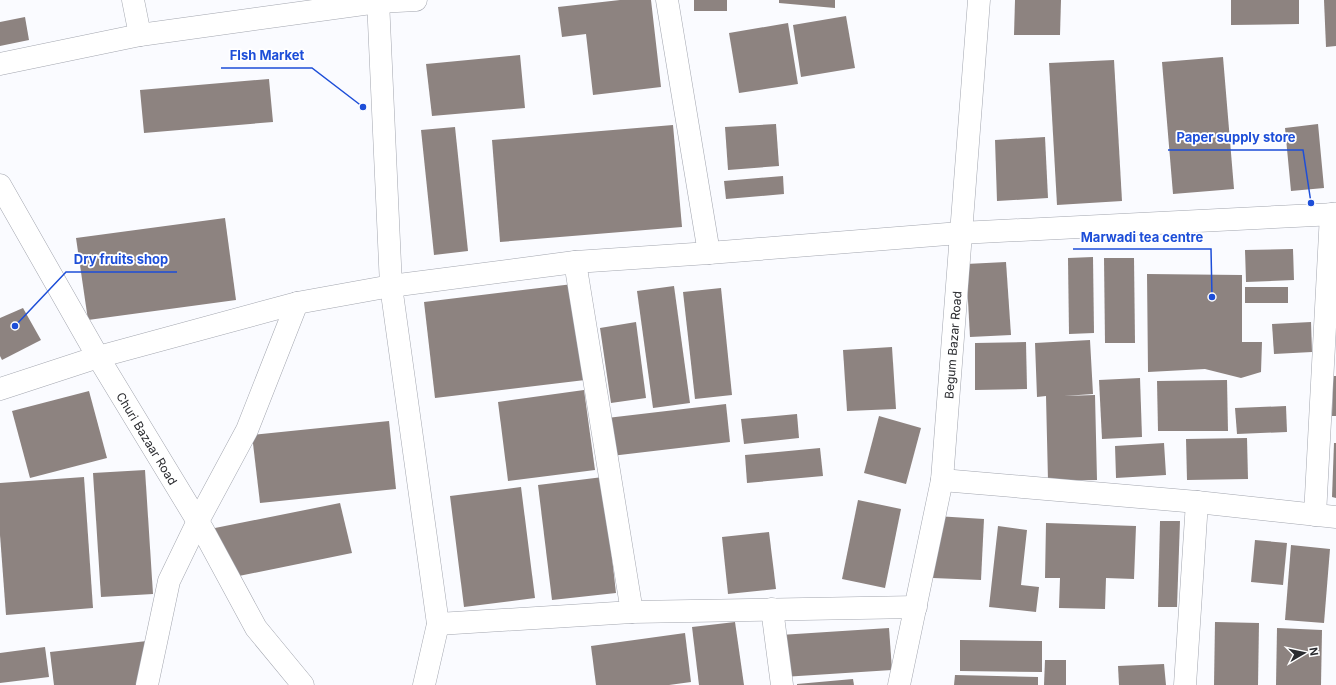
<svg xmlns="http://www.w3.org/2000/svg" width="1336" height="685" font-family="Inter,sans-serif">
	<style>
		.building { fill: #8d8380 }
		.lines { fill: none; stroke-linecap: round; stroke-linejoin: round }
		.street-casing { stroke: #a3a6af; stroke-width: 23 }
		.secondary-casing { stroke: #a3a6af; stroke-width: 23 }
		.street { stroke: #fff; stroke-width: 22 }
		.secondary { stroke: #fff; stroke-width: 22 }
		.labels { text-anchor: middle; dominant-baseline: central; stroke-width: 3.5; stroke-linejoin: round; paint-order: stroke }
		.street-label { font-size: 12px; fill: #2a2b2f; stroke: #fff }
		.leader { fill: none; stroke: #1d4ed8; stroke-width: 1.5 }
		.callout-dot { fill: #1d4ed8; stroke: #fff; stroke-width: 1.5 }
		.callout-label { font-size: 13px; text-anchor: middle; font-weight: bold; fill: #1d4ed8; stroke: #fff; stroke-width: 3.5; stroke-linejoin: round; paint-order: stroke }
	</style>
	<rect width="100%" height="100%" fill="#fafbff"/>
	<!-- building -->
	<g class="building">
		<path d="M620,0H651L661,87L593,95L586,34L562,37L558,7Z"/>
		<rect x="694" y="0" width="33" height="11"/>
		<path d="M779,0H835V8L779,3Z"/>
		<path d="M1015,0H1061L1060,35H1014Z"/>
		<path d="M1231,0H1299V24L1231,25Z"/>
		<path d="M1324,0H1336V46L1326,47Z"/>
		<path d="M846,16L855,68L801,77L793,25Z"/>
		<path d="M25,17L29,40L0,46V22Z"/>
		<path d="M788,23L798,84L739,93L729,33Z"/>
		<path d="M520,55L525,108L432,116L426,64Z"/>
		<path d="M1223,57L1234,189L1173,194L1162,62Z"/>
		<path d="M1114,60L1122,201L1057,205L1049,63Z"/>
		<path d="M269,79L273,122L144,133L140,90Z"/>
		<path d="M776,124L779,166L728,170L725,127Z"/>
		<path d="M1318,124L1324,188L1291,191L1285,128Z"/>
		<path d="M673,125L682,227L500,242L492,140Z"/>
		<path d="M455,127L468,251L434,255L421,130Z"/>
		<path d="M1045,137L1048,198L997,201L995,140Z"/>
		<path d="M783,176L784,194L726,199L724,181Z"/>
		<path d="M225,218L236,300L88,320L76,238Z"/>
		<path d="M1293,249L1294,280L1246,282L1245,250Z"/>
		<path d="M1093,257L1094,333L1069,334L1068,258Z"/>
		<path d="M1104,258H1134L1135,343H1105Z"/>
		<path d="M1006,262L1011,335L970,337L966,264Z"/>
		<path d="M1147,274L1242,275V342H1262L1261,372L1241,378L1205,369L1148,372Z"/>
		<path d="M573,284L585,380L435,398L424,302Z"/>
		<path d="M674,286L690,403L653,408L637,291Z"/>
		<rect x="1245" y="287" width="43" height="16"/>
		<path d="M721,288L732,395L695,399L683,292Z"/>
		<path d="M23,308L41,340L2,360L0,356V318Z"/>
		<path d="M636,322L646,398L611,403L600,328Z"/>
		<path d="M1311,322L1312,352L1274,354L1272,324Z"/>
		<path d="M1090,340L1093,394L1064,396L1095,395L1097,480L1048,481L1046,396L1037,397L1035,343Z"/>
		<path d="M1026,342L1027,389L975,390V343Z"/>
		<path d="M892,347L896,409L847,411L843,350Z"/>
		<path d="M1333,376H1336V416H1332Z"/>
		<path d="M1140,378L1142,437L1102,439L1099,380Z"/>
		<path d="M1227,380L1228,431H1158L1157,381Z"/>
		<path d="M584,390L595,470L508,481L498,402Z"/>
		<path d="M89,391L107,458L30,478L12,411Z"/>
		<path d="M726,404L730,442L611,456L607,418Z"/>
		<path d="M1286,406L1287,432L1237,434L1235,408Z"/>
		<path d="M797,414L799,438L744,444L741,419Z"/>
		<path d="M879,416L921,428L906,484L864,473Z"/>
		<path d="M389,421L396,489L260,503L252,435Z"/>
		<path d="M1247,438L1248,479L1187,480L1186,439Z"/>
		<path d="M1164,443L1166,475L1116,478L1115,446Z"/>
		<path d="M1334,443H1336V498L1332,497Z"/>
		<path d="M820,448L823,476L747,483L745,455Z"/>
		<path d="M145,470L153,594L101,597L93,473Z"/>
		<path d="M84,477L93,608L6,615L0,535V483Z"/>
		<path d="M603,477L616,593L552,600L538,485Z"/>
		<path d="M521,487L535,598L464,607L450,496Z"/>
		<path d="M858,500L901,509L885,588L842,579Z"/>
		<path d="M340,503L352,553L234,577L210,529Z"/>
		<path d="M936,516L984,519L981,580L933,578Z"/>
		<path d="M1160,521H1180L1177,607H1158Z"/>
		<path d="M1046,523L1136,526L1134,579L1106,578L1105,609L1059,608L1060,578H1045Z"/>
		<path d="M998,526L1027,530L1021,585L1039,587L1036,612L989,607Z"/>
		<path d="M769,532L776,589L728,594L722,537Z"/>
		<path d="M1255,540L1287,543L1283,585L1251,582Z"/>
		<path d="M1291,545L1330,549L1324,623L1285,620Z"/>
		<path d="M735,622L744,685H699L692,627Z"/>
		<path d="M1215,622L1259,623L1258,685H1214Z"/>
		<path d="M889,628L892,670L783,677L780,635Z"/>
		<path d="M1277,628L1322,630L1321,685H1276Z"/>
		<path d="M685,633L691,682L669,685H596L591,646Z"/>
		<path d="M960,640L1042,641V672L960,671Z"/>
		<path d="M147,641L140,685H54L50,652Z"/>
		<path d="M45,647L49,677L0,683V653Z"/>
		<path d="M1045,660H1066V685H1044Z"/>
		<path d="M1164,664L1166,685H1119L1118,666Z"/>
		<path d="M955,675L1038,677V685H954Z"/>
		<path d="M853,679L854,685H797V684Z"/>
	</g>
	<g class="lines">
		<defs>
			<g id="street">
				<path d="M133,0L140,35"/>
				<path d="M378,0L391,286L438,624L424,685"/>
				<path d="M667,0L709,253"/>
				<path d="M0,64L140,35L378,2L416,0"/>
				<path d="M575,262L632,612"/>
				<path d="M0,389L98,357L297,303L391,286L575,262L709,253L960,233L1336,214"/>
				<path d="M942,480L1197,502L1336,517"/>
				<path d="M1315,515L1331,214"/>
				<path d="M772,609L782,685"/>
				<path d="M438,624L632,612L916,607"/>
				<path d="M147,685L169,581L198,521L247,430L297,303"/>
				<path id="s1" d="M899,685L942,480L979,0"/>
				<path d="M1185,685L1197,502"/>
			</g>
			<g id="secondary">
				<path id="s2" d="M0,185L98,357L203,530L256,628L303,685"/>
			</g>
		</defs>
		<!-- street casing -->
		<use href="#street" class="street-casing"/>
		<!-- secondary casing -->
		<use href="#secondary" class="secondary-casing"/>
		<!-- street -->
		<use href="#street" class="street"/>
		<!-- secondary -->
		<use href="#secondary" class="secondary"/>
	</g>
	<g class="labels">
		<!-- street labels -->
		<g class="street-label">
			<text stroke="none"><textPath href="#s1" startOffset="345">Begum Bazar Road</textPath></text>
			<text stroke="none"><textPath href="#s2" startOffset="293">Churi Bazaar Road</textPath></text>
		</g>
	</g>
	<!-- callouts -->
	<path class="leader" d="M363 107L312 68H221M1311 203L1303 150H1168M1212 297L1211 249H1073M15 326L66 272H177"/>
	<g class="callout-dot">
		<circle cx="363" cy="107" r="4"/>
		<circle cx="1311" cy="203" r="4"/>
		<circle cx="1212" cy="297" r="4"/>
		<circle cx="15" cy="326" r="4"/>
	</g>
	<g class="callout-label">
		<text x="267" y="60">FIsh Market</text>
		<text x="1236" y="142">Paper supply store</text>
		<text x="1142" y="242">Marwadi tea centre</text>
		<text x="121" y="264">Dry fruits shop</text>
	</g>
	<!-- north arrow -->
	<g transform="translate(1304 653) rotate(81)" stroke="#ffffff" stroke-width="3" paint-order="stroke">
	<path d="M0-3L7 15L0 10L-7 15Z" fill="#2a2b2f"/>
	<text y="-6" font-size="11" font-weight="bold" text-anchor="middle" fill="#2a2b2f">N</text>
	</g>
</svg>
